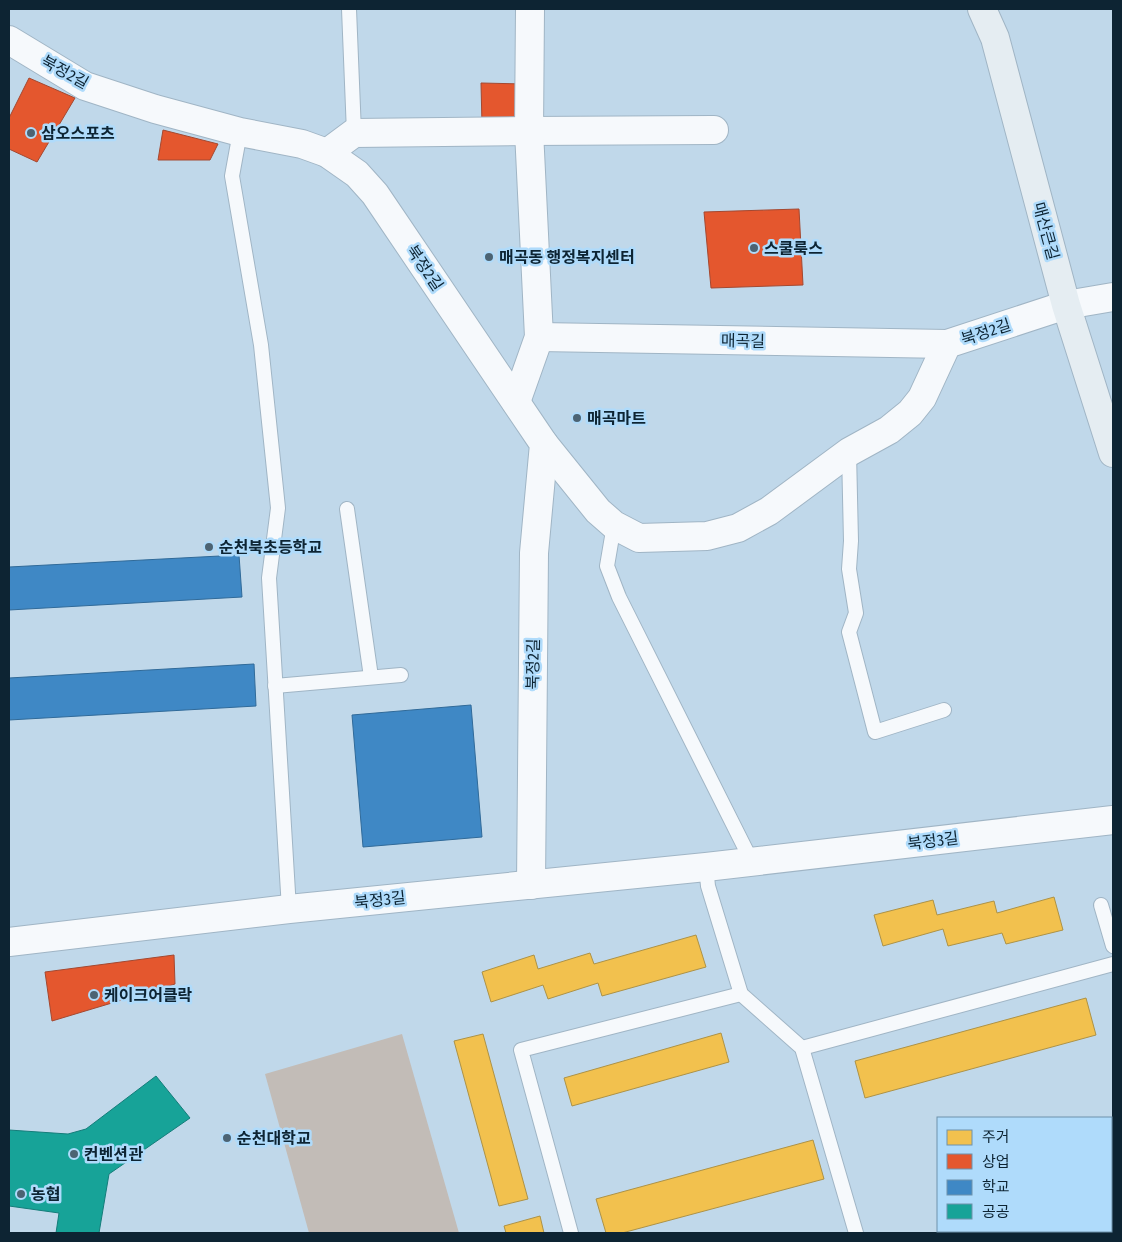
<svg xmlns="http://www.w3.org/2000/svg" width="1122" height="1242" font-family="'Fira Sans Condensed','Noto Sans KR',sans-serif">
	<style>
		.green { fill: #c2bcb7 }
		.homes { fill: #f2c14e; stroke: #ad9246 }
		.shops { fill: #e4572e; stroke: #a44830 }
		.schools { fill: #3f88c5; stroke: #306a99 }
		.public { fill: #17a398; stroke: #147d7a }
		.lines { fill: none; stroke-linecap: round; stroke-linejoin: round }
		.lane-casing { stroke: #a0b5c5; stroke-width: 16 }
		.street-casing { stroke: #a0b5c5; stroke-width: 30 }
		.secondary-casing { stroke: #a0b5c5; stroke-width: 30 }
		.lane { stroke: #f6f9fc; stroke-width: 14 }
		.street { stroke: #f6f9fc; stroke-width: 28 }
		.secondary { stroke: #e5edf2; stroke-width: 28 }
		.poi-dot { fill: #4c6373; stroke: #afdbfb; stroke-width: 2 }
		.labels { text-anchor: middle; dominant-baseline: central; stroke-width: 5; stroke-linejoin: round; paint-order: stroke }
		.street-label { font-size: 16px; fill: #0d2433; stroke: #afdbfb }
		.poi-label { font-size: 16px; font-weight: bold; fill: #0d2433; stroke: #afdbfb; text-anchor: start }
	</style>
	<rect width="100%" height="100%" fill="#c0d8ea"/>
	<!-- green -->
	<path class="green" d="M402,1034L459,1233H309L265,1074Z"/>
	<!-- homes -->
	<g class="homes">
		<path d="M1054,897L1063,930L1006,944L1002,933L948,946L943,929L883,946L874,915L933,900L937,915L994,901L997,913Z"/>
		<path d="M696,935L706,967L602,996L598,983L548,999L543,985L491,1002L482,972L534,955L538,969L590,953L594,964Z"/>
		<path d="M1086,998L1096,1035L865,1098L855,1061Z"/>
		<path d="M721,1033L729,1062L572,1106L564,1078Z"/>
		<path d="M483,1034L528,1199L499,1206L454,1041Z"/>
		<path d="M813,1140L824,1179L622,1233H606L596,1199Z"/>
		<path d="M540,1216L544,1233H506L504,1226Z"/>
	</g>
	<!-- shops -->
	<g class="shops">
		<path d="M29,78L75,98L37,162L9,149V118Z"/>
		<path d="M481,83L524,84V125H482Z"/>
		<path d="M163,130L218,144L210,160H158Z"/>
		<path d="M799,209L803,285L711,288L704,212Z"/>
		<path d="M174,955L175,984L52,1021L45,972Z"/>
	</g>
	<!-- schools -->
	<g class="schools">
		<path d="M239,555L242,597L9,610V567Z"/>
		<path d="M254,664L256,706L9,720V678Z"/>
		<path d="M471,705L482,837L363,847L352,715Z"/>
	</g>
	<!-- public -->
	<path class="public" d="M156,1076L190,1118L109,1174L99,1233H56L59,1213L9,1206V1130L68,1134L86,1129Z"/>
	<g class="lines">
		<defs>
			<g id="lane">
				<path d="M349,9L354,133"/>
				<path d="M240,132L232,176L261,345L278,508L269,578L289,909"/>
				<path d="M849,452L851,541L849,569L856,613L849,632L875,732L944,710"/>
				<path d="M347,509L371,677"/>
				<path d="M614,525L607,566L619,597L752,862"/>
				<path d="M275,686L401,675"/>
				<path d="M706,867L708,886L741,994L802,1048L856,1233"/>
				<path d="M1101,905L1113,946"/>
				<path d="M802,1048L1113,964"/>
				<path d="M571,1233L521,1050L741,994"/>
			</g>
			<g id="street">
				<path d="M9,40L85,86L155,109L240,132L302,144L327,153L357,174L375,194L544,444L534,553L531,885"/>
				<path d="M327,153L354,133L529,131L714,130"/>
				<path d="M539,337L947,344"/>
				<path d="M516,402L539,337L529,131L530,9"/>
				<path d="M544,444L598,511L614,525L639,538L707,536L738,528L769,511L849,452L889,430L910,413L922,398L947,344L1066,305L1113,297"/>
				<path d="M9,942L289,909L706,867L1113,820"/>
			</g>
			<path id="secondary" d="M982,9L995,38L1066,305L1113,453"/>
		</defs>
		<!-- lane casing -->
		<use href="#lane" class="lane-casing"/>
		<!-- street casing -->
		<use href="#street" class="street-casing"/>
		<!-- secondary casing -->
		<use href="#secondary" class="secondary-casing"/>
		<!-- lane -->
		<use href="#lane" class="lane"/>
		<!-- street -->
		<use href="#street" class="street"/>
		<!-- secondary -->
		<use href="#secondary" class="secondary"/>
	</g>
	<!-- markers -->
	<g class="poi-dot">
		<circle cx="31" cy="133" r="5"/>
		<circle cx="754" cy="248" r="5"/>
		<circle cx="489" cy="257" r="5"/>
		<circle cx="577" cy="418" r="5"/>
		<circle cx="209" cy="547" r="5"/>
		<circle cx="94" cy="995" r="5"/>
		<circle cx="227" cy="1138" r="5"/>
		<circle cx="74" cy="1154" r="5"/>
		<circle cx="21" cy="1194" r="5"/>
	</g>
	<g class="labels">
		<!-- street labels -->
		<g class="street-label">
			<text transform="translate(65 72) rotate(29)">북정2길</text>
			<text transform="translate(1046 231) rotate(75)">매산큰길</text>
			<text transform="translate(425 268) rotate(56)">북정2길</text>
			<text transform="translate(986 332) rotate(-18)">북정2길</text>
			<text transform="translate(743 341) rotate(1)">매곡길</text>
			<text transform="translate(533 664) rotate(-89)">북정2길</text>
			<text transform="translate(933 841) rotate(-7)">북정3길</text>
			<text transform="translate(380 900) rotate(-6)">북정3길</text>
		</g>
		<!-- poi labels -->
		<g class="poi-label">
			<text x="41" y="133">삼오스포츠</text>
			<text x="764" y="248">스쿨룩스</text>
			<text x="499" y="257">매곡동 행정복지센터</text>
			<text x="587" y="418">매곡마트</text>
			<text x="219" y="547">순천북초등학교</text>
			<text x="104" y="995">케이크어클락</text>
			<text x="237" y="1138">순천대학교</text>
			<text x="84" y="1154">컨벤션관</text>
			<text x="31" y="1194">농협</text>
		</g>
	</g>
	<!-- border -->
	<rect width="1122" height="1242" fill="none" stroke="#0d2433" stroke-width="20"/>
	<!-- legend -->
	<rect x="937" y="1117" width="175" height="115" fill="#afdbfb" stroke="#6e92ab"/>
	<rect x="947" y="1130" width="25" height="15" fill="#f2c14e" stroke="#6e92ab"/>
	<text x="982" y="1142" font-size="15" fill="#0d2433">주거</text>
	<rect x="947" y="1154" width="25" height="15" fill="#e4572e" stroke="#6e92ab"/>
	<text x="982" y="1167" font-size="15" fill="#0d2433">상업</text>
	<rect x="947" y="1180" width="25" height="15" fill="#3f88c5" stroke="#6e92ab"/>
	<text x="982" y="1192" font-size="15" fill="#0d2433">학교</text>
	<rect x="947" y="1204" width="25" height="15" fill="#17a398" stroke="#6e92ab"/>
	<text x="982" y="1217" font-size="15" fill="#0d2433">공공</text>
</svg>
